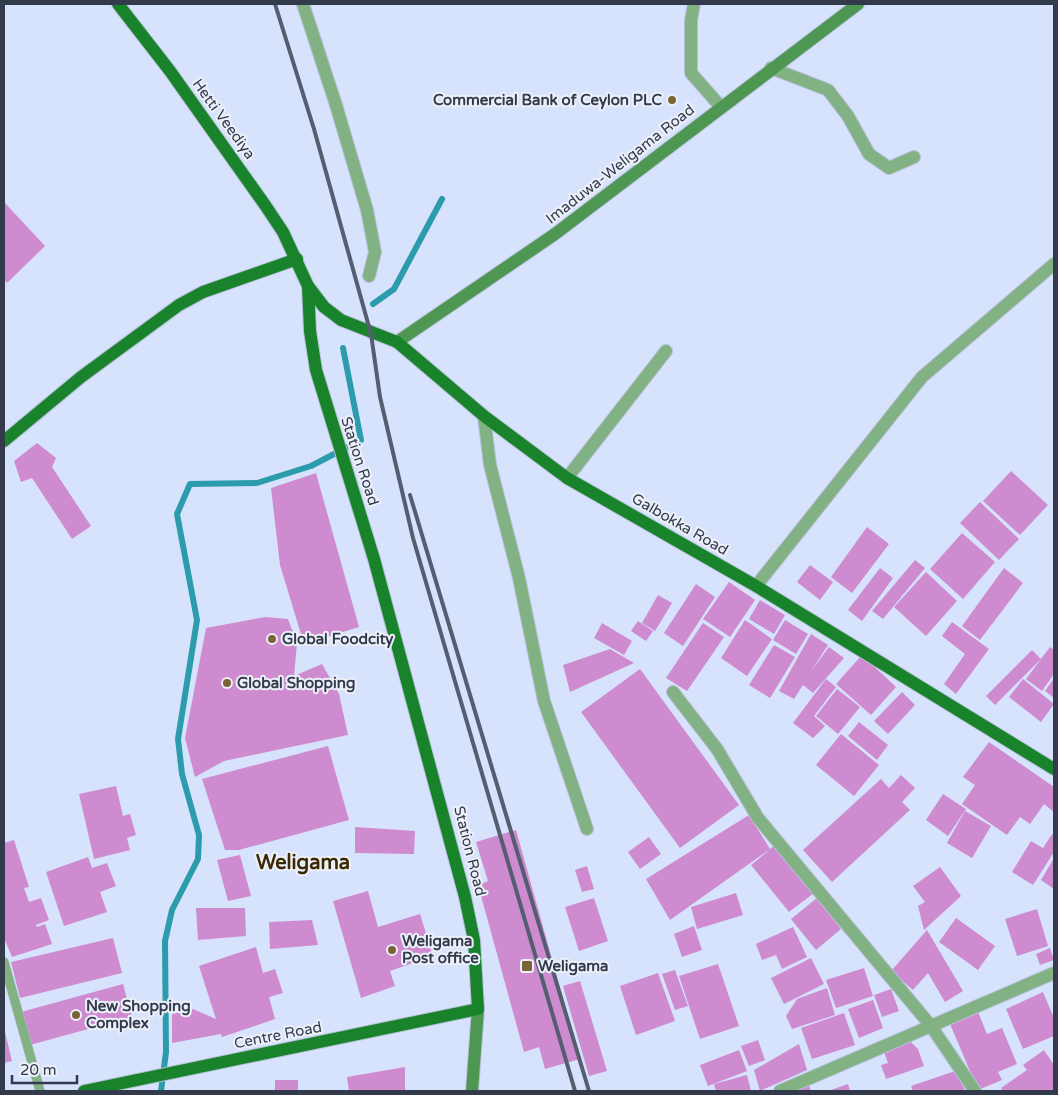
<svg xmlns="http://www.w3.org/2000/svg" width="1058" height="1095" font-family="'Varela Round',sans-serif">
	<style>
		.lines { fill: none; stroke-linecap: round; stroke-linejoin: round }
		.stream { stroke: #2c9cac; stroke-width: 6 }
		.building { fill: #ce8bd0 }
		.lane-casing { stroke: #b6c1d9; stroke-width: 10 }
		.street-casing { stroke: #b6c1d9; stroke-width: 14 }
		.secondary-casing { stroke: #b6c1d9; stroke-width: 14 }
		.primary-casing { stroke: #b6c1d9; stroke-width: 14 }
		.lane { stroke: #82b183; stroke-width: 9 }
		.street { stroke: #82b183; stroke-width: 12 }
		.secondary { stroke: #4e9753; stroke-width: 12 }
		.primary { stroke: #19832c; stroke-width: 12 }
		.rail { stroke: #555e71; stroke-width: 4 }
		.poi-dot { fill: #7a6433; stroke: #ecf0f9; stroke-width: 2 }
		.labels { text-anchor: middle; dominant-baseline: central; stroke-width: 4; stroke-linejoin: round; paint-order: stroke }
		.poi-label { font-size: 15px; font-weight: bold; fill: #323a4b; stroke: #ecf0f9; text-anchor: start }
		.street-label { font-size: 15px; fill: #323a4b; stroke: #ecf0f9 }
		.district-label { font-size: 20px; font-weight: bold; fill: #3b2a01; stroke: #ecf0f9 }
	</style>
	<rect width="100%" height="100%" fill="#d7e3fc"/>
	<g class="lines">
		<!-- stream -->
		<g class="stream">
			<path d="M373,304L394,289L442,199"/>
			<path d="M161,1091L166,1052L165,941L172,910L198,859L199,835L182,774L178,739L197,620L177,514L190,484L257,483L311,466L361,440L343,348"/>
		</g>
	</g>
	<!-- building -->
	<g class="building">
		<path d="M5,203L45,246L7,283L4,279Z"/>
		<path d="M37,443L56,458L52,467L91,526L72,539L32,478L21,482L14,461Z"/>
		<path d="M1011,471L1048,505L1020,535L983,501Z"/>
		<path d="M316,473L359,627L304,644L280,565L271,488Z"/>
		<path d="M980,502L1019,539L999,560L960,523Z"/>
		<path d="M867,527L889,544L852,593L831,577Z"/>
		<path d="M962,533L995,562L963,599L930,569Z"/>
		<path d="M915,560L925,568L883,619L872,611Z"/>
		<path d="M810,565L833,582L820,600L797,582Z"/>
		<path d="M880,568L893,578L862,621L848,610Z"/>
		<path d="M1004,568L1023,583L980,640L962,626Z"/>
		<path d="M926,572L957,601L926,636L894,607Z"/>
		<path d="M729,582L755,600L730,637L703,619Z"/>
		<path d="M696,584L715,597L683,646L664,633Z"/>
		<path d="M658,595L672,603L655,631L642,623Z"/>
		<path d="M760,600L785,615L774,634L749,619Z"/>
		<path d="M265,617L288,619L297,643L294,676L322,664L339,694L348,735L224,761L195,777L185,738L206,628Z"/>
		<path d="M745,620L772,639L747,676L721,658Z"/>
		<path d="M785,620L808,634L796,654L773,640Z"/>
		<path d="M638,621L653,631L646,641L631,631Z"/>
		<path d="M952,622L989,649L956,694L944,684L965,654L942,636Z"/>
		<path d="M602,623L632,641L624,655L594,638Z"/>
		<path d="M703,623L724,637L687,691L666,678Z"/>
		<path d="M811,634L828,645L811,671L829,647L844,658L813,693L803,685L794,699L779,691Z"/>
		<path d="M774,645L795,657L770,698L749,685Z"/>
		<path d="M1050,647L1054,650V674L1042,691L1026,679Z"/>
		<path d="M610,649L634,663L570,692L563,665Z"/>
		<path d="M1032,650L1041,659L995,705L986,696Z"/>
		<path d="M862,655L896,687L871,715L836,684Z"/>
		<path d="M640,669L739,805L680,848L581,712Z"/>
		<path d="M1054,678V698L1045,691Z"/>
		<path d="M826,679L836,687L814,716L825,726L813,738L793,723Z"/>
		<path d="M1023,679L1054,704L1041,722L1009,697Z"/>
		<path d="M837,689L860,707L838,734L816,716Z"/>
		<path d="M902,692L915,705L888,734L874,721Z"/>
		<path d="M859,722L888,745L877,760L848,736Z"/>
		<path d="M841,734L879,765L854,796L816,765Z"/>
		<path d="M989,742L1054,787V812L1044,804L1030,824L1020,817L1007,835L962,804L975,785L963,777Z"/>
		<path d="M328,746L349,820L239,850H225L202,779Z"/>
		<path d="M901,775L915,788L902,802L910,810L832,882L803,850L881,779L889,788Z"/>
		<path d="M116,786L123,816L130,814L136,835L127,838L130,850L94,859L79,794Z"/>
		<path d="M943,794L966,809L948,836L926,820Z"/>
		<path d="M965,811L991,826L972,858L947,843Z"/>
		<path d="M749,815L770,849L670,920L646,879Z"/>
		<path d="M355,827L415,831L414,854L355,853Z"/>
		<path d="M516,830L580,1059L545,1069L539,1047L524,1052L478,885L488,881L476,842Z"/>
		<path d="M1052,834L1054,836V852L1033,885L1012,872L1031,841L1043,848Z"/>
		<path d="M649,837L661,854L640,869L628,852Z"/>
		<path d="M14,840L29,887L24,888L29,902L41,898L49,920L36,925L37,927L45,924L52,944L12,957L4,938V843Z"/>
		<path d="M775,845L814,893L789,912L751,865Z"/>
		<path d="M240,855L251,896L228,901L217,860Z"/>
		<path d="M88,857L92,868L107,863L116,886L100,892L107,912L64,926L46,872Z"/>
		<path d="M1054,858V889L1041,880Z"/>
		<path d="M587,866L594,889L582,892L575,870Z"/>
		<path d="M940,867L961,896L924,930L918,906L925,902L913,886Z"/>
		<path d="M368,891L378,927L420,914L433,956L390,971L395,986L361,998L333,901Z"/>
		<path d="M736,893L743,915L697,929L691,907Z"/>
		<path d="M594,898L608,941L579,951L565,907Z"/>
		<path d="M817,898L841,929L816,950L791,919Z"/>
		<path d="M196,908H245L246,936L198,940Z"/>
		<path d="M1037,909L1048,946L1017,956L1005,919Z"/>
		<path d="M956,918L995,946L978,970L939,942Z"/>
		<path d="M312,920L318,945L270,949L269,922Z"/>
		<path d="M694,926L702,950L682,957L674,934Z"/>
		<path d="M793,927L807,957L782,969L776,955L762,960L756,944Z"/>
		<path d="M927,930L963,991L945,1002L928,973L913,990L891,971Z"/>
		<path d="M113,938L122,973L20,998L11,962Z"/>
		<path d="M256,947L263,973L275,969L283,993L269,997L275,1019L222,1037L221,1034L172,1043V1014L193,1009L216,1019L199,966Z"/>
		<path d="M1050,948L1054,960L1040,965L1036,954Z"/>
		<path d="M811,958L824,984L784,1004L771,978Z"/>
		<path d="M718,964L739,1026L700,1039L679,976Z"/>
		<path d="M864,968L873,996L836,1008L826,980Z"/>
		<path d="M675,970L688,1006L675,1010L662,974Z"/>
		<path d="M658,973L675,1021L636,1035L620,986Z"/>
		<path d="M580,981L607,1071L589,1076L563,986Z"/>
		<path d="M123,984L132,1017L30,1045L21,1012Z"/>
		<path d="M827,988L835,1015L792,1029L786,1016L797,999Z"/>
		<path d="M891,989L899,1011L882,1017L874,995Z"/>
		<path d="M1043,992L1054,1018V1036L1023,1049L1006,1009Z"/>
		<path d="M873,1000L883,1028L859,1038L848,1009Z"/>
		<path d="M978,1012L987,1034L1002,1028L1017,1064L998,1072L1002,1080L978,1090L950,1024Z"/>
		<path d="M844,1013L855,1045L812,1059L801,1028Z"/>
		<path d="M4,1028L12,1061L4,1063Z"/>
		<path d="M758,1040L765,1060L749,1066L741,1046Z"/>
		<path d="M911,1042L918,1049L924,1066L886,1079L881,1065L888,1063L884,1052Z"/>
		<path d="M799,1044L807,1070L760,1091L754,1070Z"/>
		<path d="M739,1050L747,1071L708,1086L700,1065Z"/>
		<path d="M1044,1050L1054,1065V1091H1003L1001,1088L1027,1070L1023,1065Z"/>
		<path d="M405,1067V1091H349L347,1077Z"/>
		<path d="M958,1070L965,1091H913L911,1086Z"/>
		<path d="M747,1075L751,1091H716L714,1084Z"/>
		<rect x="275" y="1080" width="23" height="11"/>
		<path d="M808,1083L811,1091H796L800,1090L799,1087Z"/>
		<path d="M848,1084L850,1091H828Z"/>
	</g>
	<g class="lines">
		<defs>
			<path id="lane" d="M4,962L40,1091"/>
			<g id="street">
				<path d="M303,4L336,105L367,210L375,252L369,276"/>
				<path d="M694,4L691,20V73L721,107"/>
				<path d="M771,68L828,90L848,116L869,154L889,168L914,157"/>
				<path d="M484,416L490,465L519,578L544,701L587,829"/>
				<path d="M567,478L666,351"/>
				<path d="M756,586L922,377L1054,264"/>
				<path d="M673,692L717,749L758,818L931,1026L975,1091"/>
				<path d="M780,1091L1054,973"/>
			</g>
			<g id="secondary">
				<path d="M397,342L555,234L858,4"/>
				<path d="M472,1091L478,1009"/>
			</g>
			<g id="primary">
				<path d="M308,286L324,307L341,320L397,342L484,416L567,478L756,586L1054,769"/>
				<path d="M4,441L81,377L179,305L203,292L297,259"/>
				<path d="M84,1091L478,1009L474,940L465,897L374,559L316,370L310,331L308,286L283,232L265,205L170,71L118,4"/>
			</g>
		</defs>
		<!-- lane casing -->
		<use href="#lane" class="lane-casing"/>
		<!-- street casing -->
		<use href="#street" class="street-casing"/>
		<!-- secondary casing -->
		<use href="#secondary" class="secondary-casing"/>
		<!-- primary casing -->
		<use href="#primary" class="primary-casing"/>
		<!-- lane -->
		<use href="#lane" class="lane"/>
		<!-- street -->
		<use href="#street" class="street"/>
		<!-- secondary -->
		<use href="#secondary" class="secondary"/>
		<!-- primary -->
		<use href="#primary" class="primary"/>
		<!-- rail -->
		<g class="rail">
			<path d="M275,4L314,129L371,334L380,397L413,538L575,1091"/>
			<path d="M410,495L589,1091"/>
		</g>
	</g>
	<!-- markers -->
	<g class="poi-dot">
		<circle cx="672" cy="100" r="5"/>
		<circle cx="272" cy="639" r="5"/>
		<circle cx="227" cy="683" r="5"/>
		<circle cx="392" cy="950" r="5"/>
		<rect x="521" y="960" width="12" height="12" rx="2.5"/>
		<circle cx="76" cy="1015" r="5"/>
	</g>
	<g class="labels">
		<!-- poi labels -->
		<g class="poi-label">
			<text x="662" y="100" text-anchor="end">Commercial Bank of Ceylon PLC</text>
			<text x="282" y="639">Global Foodcity</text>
			<text x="237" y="683">Global Shopping</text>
			<text x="402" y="941">Weligama<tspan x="402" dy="17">Post office</tspan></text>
			<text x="538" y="966">Weligama</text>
			<text x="86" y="1006">New Shopping<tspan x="86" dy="17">Complex</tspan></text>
		</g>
		<!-- street labels -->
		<g class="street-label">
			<text transform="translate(224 119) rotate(54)">Hetti Veediya</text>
			<text transform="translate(620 164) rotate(-38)">Imaduwa-Weligama Road</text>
			<text transform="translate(360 461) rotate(72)">Station Road</text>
			<text transform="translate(680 524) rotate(30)">Galbokka Road</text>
			<text transform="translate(470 851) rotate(76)">Station Road</text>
			<text transform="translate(278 1035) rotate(-11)">Centre Road</text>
		</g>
		<!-- district labels -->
		<g class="district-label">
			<text x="303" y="863">Weligama</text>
		</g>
	</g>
	<!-- border -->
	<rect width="1058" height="1095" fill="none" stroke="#323a4b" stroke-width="10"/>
	<!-- scale -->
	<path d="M12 1075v8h65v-8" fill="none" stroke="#323a4b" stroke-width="2.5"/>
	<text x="20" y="1075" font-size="15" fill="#323a4b" stroke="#ecf0f9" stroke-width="4" paint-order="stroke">20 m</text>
</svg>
